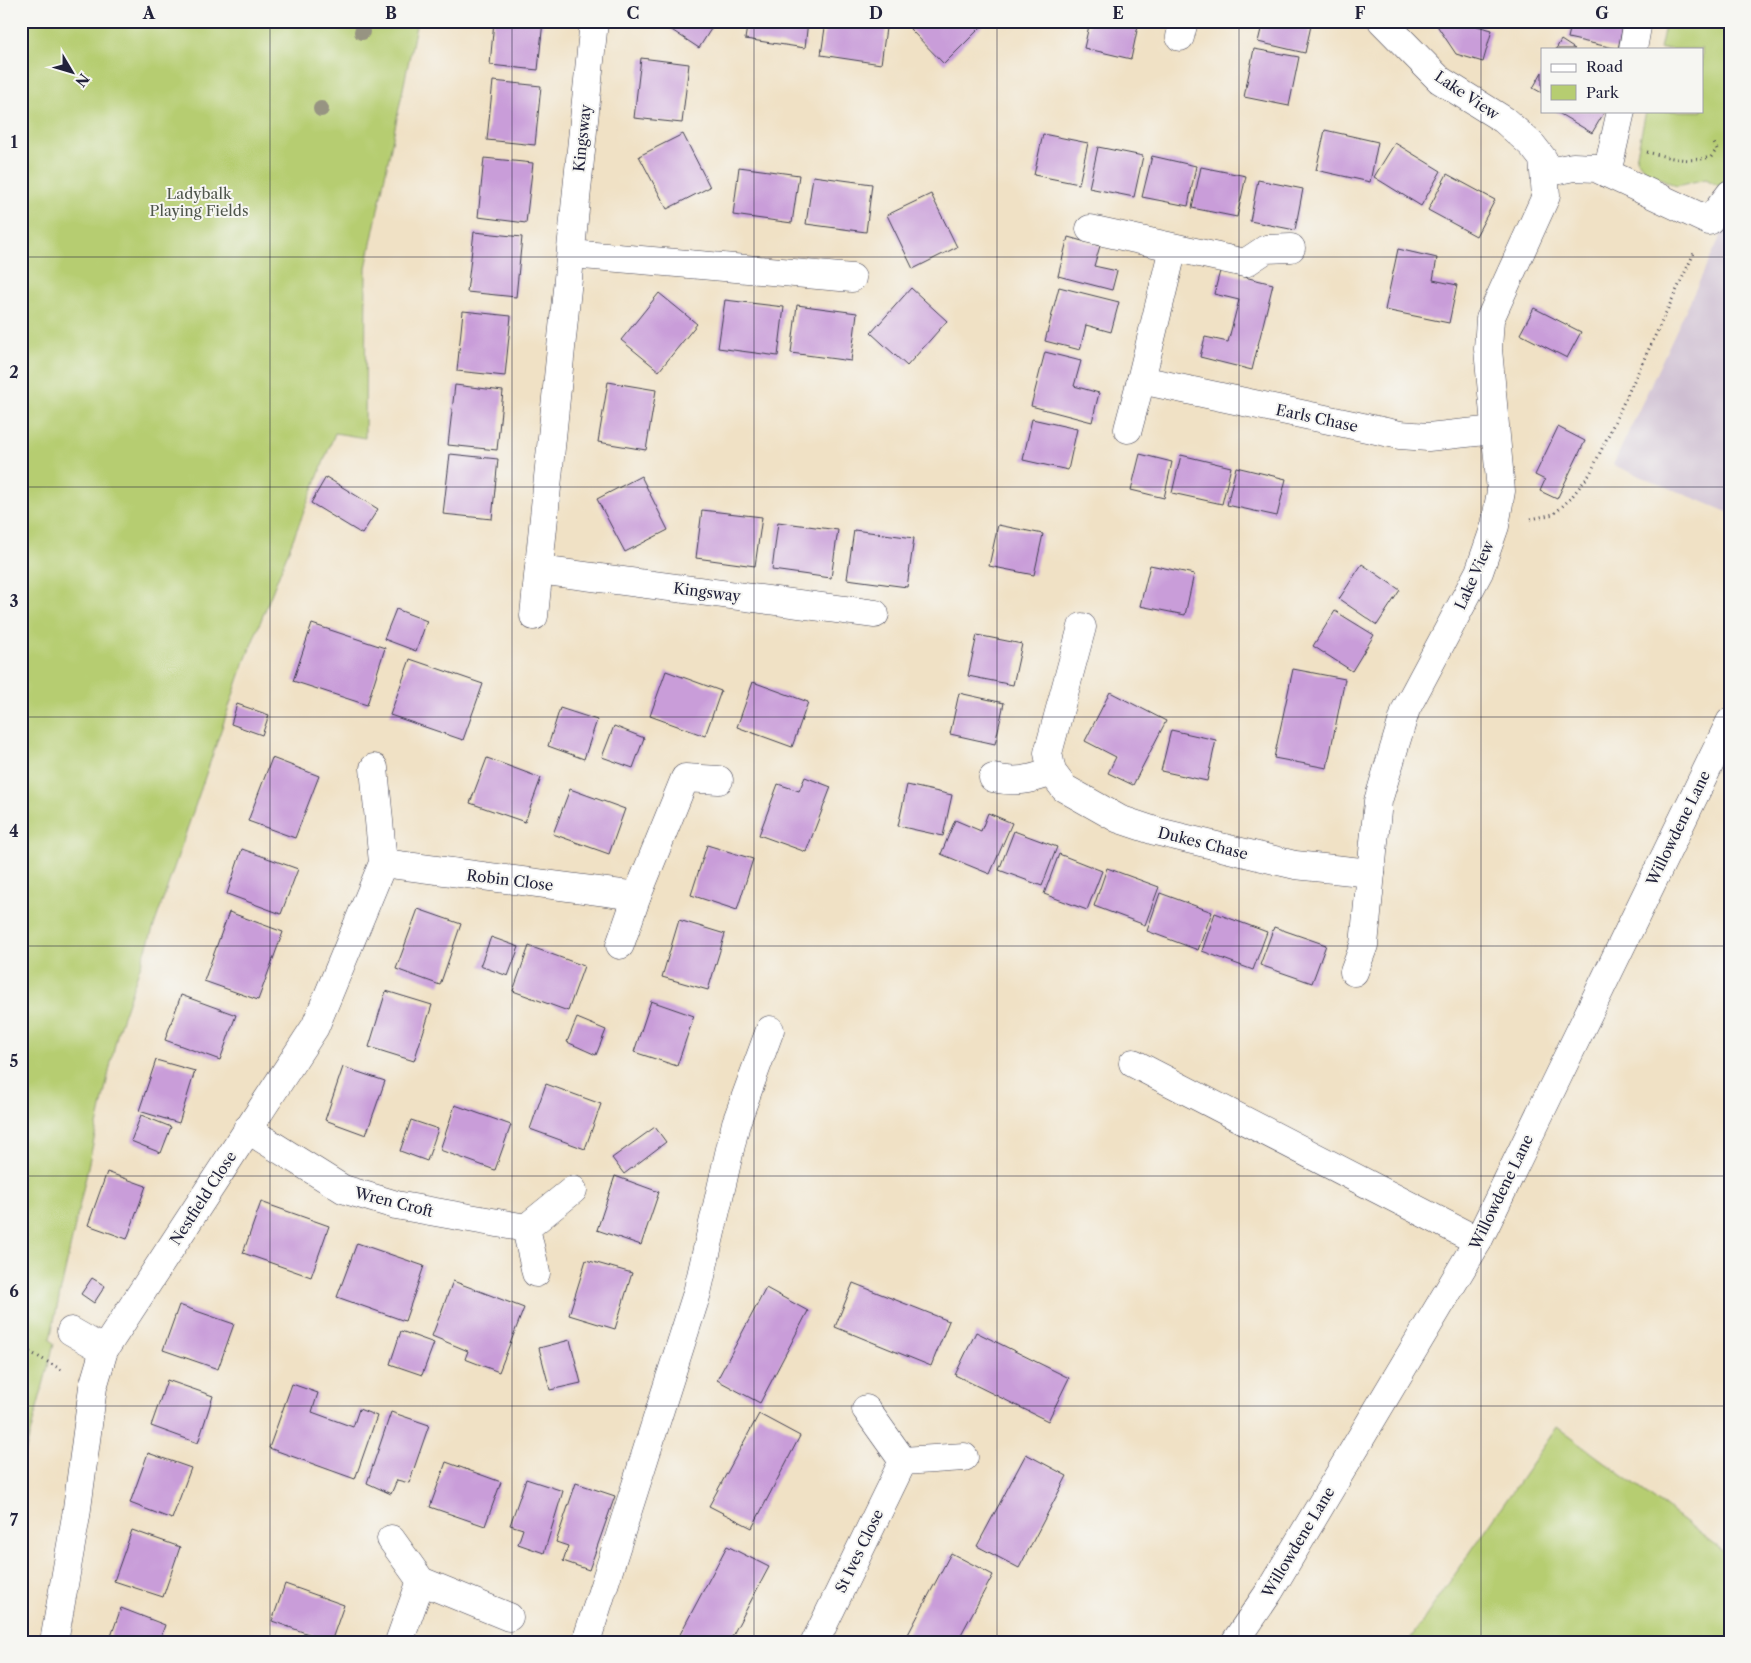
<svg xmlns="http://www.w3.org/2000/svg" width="1751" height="1663" font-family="'Libre Caslon Text',serif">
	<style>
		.industrial { fill: #cebed1 }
		.green { fill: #b6cd71; stroke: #6c7856 }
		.building { fill: #c99dd9 }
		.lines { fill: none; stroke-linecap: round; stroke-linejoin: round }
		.minor-casing { stroke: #413f50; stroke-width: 29 }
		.path { stroke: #413f50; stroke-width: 3; stroke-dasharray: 1 4; stroke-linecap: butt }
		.minor { stroke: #fff; stroke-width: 28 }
		.tree { fill: #979482 }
		.grid { fill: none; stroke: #22223b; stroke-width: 1; stroke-opacity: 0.55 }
		.labels { text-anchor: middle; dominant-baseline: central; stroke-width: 4; stroke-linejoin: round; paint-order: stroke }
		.street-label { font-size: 15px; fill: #22223b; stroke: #f6f6f2 }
		.park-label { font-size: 15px; fill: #4e554b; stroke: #f6f6f2 }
		.neatline { fill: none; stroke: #22223b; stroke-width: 2 }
		.grid-label { font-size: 16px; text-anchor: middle; font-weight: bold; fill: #22223b }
	</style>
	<rect width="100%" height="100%" fill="#f6f6f2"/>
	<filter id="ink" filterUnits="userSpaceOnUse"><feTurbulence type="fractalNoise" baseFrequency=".02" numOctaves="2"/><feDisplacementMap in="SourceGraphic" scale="10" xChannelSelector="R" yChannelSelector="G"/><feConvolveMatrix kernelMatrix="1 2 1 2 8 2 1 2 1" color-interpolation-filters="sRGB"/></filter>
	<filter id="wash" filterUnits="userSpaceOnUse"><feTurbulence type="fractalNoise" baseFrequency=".0096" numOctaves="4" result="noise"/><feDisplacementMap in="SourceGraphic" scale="20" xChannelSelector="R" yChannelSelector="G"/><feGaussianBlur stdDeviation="1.12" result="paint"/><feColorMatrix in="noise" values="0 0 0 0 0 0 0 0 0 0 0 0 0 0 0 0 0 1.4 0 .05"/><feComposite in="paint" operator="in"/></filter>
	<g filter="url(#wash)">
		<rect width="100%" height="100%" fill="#f0e1c5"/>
		<!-- industrial -->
		<path class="industrial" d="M1730,216V513L1613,465Z"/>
		<!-- green -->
		<g class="green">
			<path d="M21,21H417L366,268L365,438L335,433L243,666L118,1031L50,1339L54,1344L24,1457L21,1461Z"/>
			<path d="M1666,21H1730V192L1706,179L1676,186L1646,171L1636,159L1646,111H1702V49H1660Z"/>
			<path d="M1557,1427L1730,1555V1642H1408Z"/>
		</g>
		<g id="blocks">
			<!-- building -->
			<g class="building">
				<path d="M494,21H543L538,70L490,65Z"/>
				<path d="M658,21H716L699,48Z"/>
				<path d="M748,21H808L805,48L745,39Z"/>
				<path d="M826,21H887L881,64L821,55Z"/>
				<path d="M918,21H987L944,64L910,29Z"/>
				<path d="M1090,21H1139L1131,59L1084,48Z"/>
				<path d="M1263,21H1312L1305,53L1258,42Z"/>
				<path d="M1434,21H1474L1477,26L1492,30L1483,62L1456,54Z"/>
				<path d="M1572,21H1624L1618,49L1568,38Z"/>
				<path d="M1561,40L1575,49H1556Z"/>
				<path d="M1254,49L1299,57L1289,106L1244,97Z"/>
				<path d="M641,58L689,64L682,123L634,118Z"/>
				<path d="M1542,72V93L1533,88Z"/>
				<path d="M493,81L541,86L535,145L487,140Z"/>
				<path d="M1555,111H1605L1592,133Z"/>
				<path d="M1325,130L1378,142L1370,182L1316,170Z"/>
				<path d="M683,134L710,187L667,209L639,156Z"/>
				<path d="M1043,134L1088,143L1079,184L1034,175Z"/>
				<path d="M1395,143L1441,171L1421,206L1374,177Z"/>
				<path d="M1098,147L1143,156L1134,197L1089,188Z"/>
				<path d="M1152,156L1196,166L1188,206L1142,197Z"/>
				<path d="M484,158L533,163L526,223L478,217Z"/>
				<path d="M739,167L799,175L792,223L733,215Z"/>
				<path d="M1201,167L1246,176L1237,217L1192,208Z"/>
				<path d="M1447,174L1495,200L1476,236L1428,210Z"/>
				<path d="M813,176L872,184L866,232L806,224Z"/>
				<path d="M1258,180L1303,189L1295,230L1250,221Z"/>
				<path d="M931,194L957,247L913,269L887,215Z"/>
				<path d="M474,232L522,237L516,297L467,292Z"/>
				<path d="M1068,237L1100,246L1094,266L1117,271L1112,290L1058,276Z"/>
				<path d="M1398,249L1437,258L1433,280L1457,285L1449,323L1385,310Z"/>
				<path d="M1220,271L1273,284L1252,370L1200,357L1205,337L1228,342L1239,300L1214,294Z"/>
				<path d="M1059,287L1119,302L1111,332L1086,325L1080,350L1045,341Z"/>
				<path d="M911,288L947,321L907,366L871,333Z"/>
				<path d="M659,293L697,324L659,371L621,340Z"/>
				<path d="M725,300L784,307L778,356L718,348Z"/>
				<path d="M797,305L857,313L851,361L791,353Z"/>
				<path d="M1534,308L1581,332L1567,358L1520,334Z"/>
				<path d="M463,311L511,316L505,376L457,371Z"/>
				<path d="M1045,352L1081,361L1074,386L1099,393L1092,422L1031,406Z"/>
				<path d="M608,382L656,390L646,450L598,442Z"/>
				<path d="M455,385L503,391L497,450L448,445Z"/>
				<path d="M1032,419L1077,429L1068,470L1023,460Z"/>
				<path d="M1558,427L1585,441L1557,499L1540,491L1545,480L1535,475Z"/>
				<path d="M450,454L498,459L492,519L443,514Z"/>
				<path d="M1140,454L1172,462L1164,498L1131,490Z"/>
				<path d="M1181,455L1231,467L1222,504L1172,493Z"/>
				<path d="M1236,467L1286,479L1277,516L1227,505Z"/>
				<path d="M641,476L668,530L625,552L597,499Z"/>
				<path d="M326,477L378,509L362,534L311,503Z"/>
				<path d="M702,510L762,517L755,566L696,558Z"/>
				<path d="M778,522L838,530L831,578L772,570Z"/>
				<path d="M998,525L1043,534L1034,575L989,566Z"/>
				<path d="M854,530L914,538L907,587L847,579Z"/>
				<path d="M1362,564L1400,590L1377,625L1339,599Z"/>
				<path d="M1150,565L1194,574L1185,615L1140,606Z"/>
				<path d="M396,609L427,621L416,651L384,639Z"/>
				<path d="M1335,611L1374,635L1352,671L1313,646Z"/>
				<path d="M312,624L385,648L367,705L293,681Z"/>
				<path d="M977,635L1022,644L1013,685L968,676Z"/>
				<path d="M410,659L483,684L463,740L390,715Z"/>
				<path d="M1293,669L1345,679L1327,768L1274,758Z"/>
				<path d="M666,671L721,691L705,736L650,716Z"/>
				<path d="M753,682L808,702L792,747L737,727Z"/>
				<path d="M1110,692L1166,721L1133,785L1108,773L1116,757L1085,741Z"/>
				<path d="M959,693L1004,703L995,744L950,734Z"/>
				<path d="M237,704L269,715L262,735L231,724Z"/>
				<path d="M560,708L597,720L584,759L548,746Z"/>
				<path d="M614,726L644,738L633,768L602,757Z"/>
				<path d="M1171,730L1216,740L1207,781L1161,771Z"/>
				<path d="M272,758L319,776L295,838L248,821Z"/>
				<path d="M487,758L541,778L525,822L470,803Z"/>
				<path d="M805,777L831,787L806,852L759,835L778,784L799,791Z"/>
				<path d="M907,785L952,795L943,836L898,826Z"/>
				<path d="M570,789L625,809L609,854L553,834Z"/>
				<path d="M988,813L1012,823L990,874L941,854L955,820L981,831Z"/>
				<path d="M1014,831L1057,847L1042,886L999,870Z"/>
				<path d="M707,845L753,859L737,910L691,895Z"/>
				<path d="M242,849L298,869L281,914L227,894Z"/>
				<path d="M1059,854L1102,871L1087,910L1044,894Z"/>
				<path d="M1107,868L1159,887L1145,925L1094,906Z"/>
				<path d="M1160,893L1212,912L1198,950L1147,931Z"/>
				<path d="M418,909L461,924L440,985L396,969Z"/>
				<path d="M229,912L283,932L258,1000L204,981Z"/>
				<path d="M1215,913L1267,932L1253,970L1202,951Z"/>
				<path d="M679,920L725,934L708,990L662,977Z"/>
				<path d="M1274,927L1326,945L1312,983L1260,965Z"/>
				<path d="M491,937L519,947L508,976L480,966Z"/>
				<path d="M529,946L584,966L568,1011L513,991Z"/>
				<path d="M386,991L432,1005L414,1061L369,1047Z"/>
				<path d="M181,995L236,1015L220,1060L165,1040Z"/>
				<path d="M651,1001L694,1016L677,1066L634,1052Z"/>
				<path d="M577,1018L606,1030L596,1055L567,1042Z"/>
				<path d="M156,1060L195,1071L179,1123L139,1111Z"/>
				<path d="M343,1067L385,1081L366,1135L325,1120Z"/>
				<path d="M546,1084L601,1104L585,1149L530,1129Z"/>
				<path d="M455,1105L511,1125L495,1170L440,1150Z"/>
				<path d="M141,1115L171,1127L161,1153L131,1141Z"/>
				<path d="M411,1120L438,1129L427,1161L400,1151Z"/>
				<path d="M655,1127L666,1142L624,1174L612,1158Z"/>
				<path d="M107,1172L146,1186L127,1239L88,1225Z"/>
				<path d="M615,1176L659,1192L641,1245L597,1230Z"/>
				<path d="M261,1202L329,1226L311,1277L243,1253Z"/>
				<path d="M357,1243L424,1266L405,1321L337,1297Z"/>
				<path d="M586,1260L632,1273L615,1329L569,1315Z"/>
				<path d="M92,1278L105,1286L94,1303L81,1294Z"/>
				<path d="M453,1281L524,1308L499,1372L465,1359L468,1351L432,1336Z"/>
				<path d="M853,1283L949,1321L931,1366L835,1327Z"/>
				<path d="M766,1288L808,1311L760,1403L717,1380Z"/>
				<path d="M179,1305L234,1324L218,1369L163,1350Z"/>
				<path d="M401,1331L434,1343L422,1375L390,1364Z"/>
				<path d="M976,1332L1069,1378L1048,1421L955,1375Z"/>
				<path d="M570,1340L581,1383L550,1390L539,1348Z"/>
				<path d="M167,1380L213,1396L198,1443L151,1426Z"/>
				<path d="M292,1384L318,1393L312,1412L353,1427L359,1409L377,1416L355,1479L269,1448Z"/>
				<path d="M391,1412L429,1425L409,1483L397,1480L391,1494L367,1483Z"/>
				<path d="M759,1414L800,1436L752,1528L709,1506Z"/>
				<path d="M148,1453L191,1468L172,1519L130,1503Z"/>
				<path d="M1026,1454L1067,1476L1019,1568L977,1546Z"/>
				<path d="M446,1462L501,1482L485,1526L430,1507Z"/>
				<path d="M526,1479L563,1491L544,1553L518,1544L523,1529L510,1525Z"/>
				<path d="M576,1483L615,1496L589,1570L563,1561L568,1546L556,1542Z"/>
				<path d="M132,1530L180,1547L163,1597L114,1581Z"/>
				<path d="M727,1546L769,1567L729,1642H686L678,1638Z"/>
				<path d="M951,1553L993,1575L957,1642H904Z"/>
				<path d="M285,1584L344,1605L331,1642L272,1621Z"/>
				<path d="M121,1608L165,1625L159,1642H109Z"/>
				<path d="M430,1638L440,1641V1642H429Z"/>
			</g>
		</g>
	</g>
	<g filter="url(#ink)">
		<use href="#blocks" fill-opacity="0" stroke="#413f50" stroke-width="1"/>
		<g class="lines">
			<defs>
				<g id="minor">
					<path d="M1180,37L1184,21"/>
					<path d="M1633,49L1638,21"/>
					<path d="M1545,173L1573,167L1596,168L1709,221L1730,194"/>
					<path d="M1607,173L1621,111"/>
					<path d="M1090,229L1245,263L1266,249L1291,248"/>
					<path d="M1173,248L1141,380L1400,435L1428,437L1495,430"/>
					<path d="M571,254L852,278"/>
					<path d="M1128,429L1141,380"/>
					<path d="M539,570L875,614"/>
					<path d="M534,616L594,21"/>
					<path d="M1082,627L1048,753L1052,772L1064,788L1119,819L1155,831L1295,865L1371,873"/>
					<path d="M993,778C1016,783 1030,780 1052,772"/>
					<path d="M383,863L637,896"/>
					<path d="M620,945L637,896L685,778L719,780"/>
					<path d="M1354,972L1364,945L1378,801L1406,709L1479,572L1495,526L1501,491L1488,349L1490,319L1546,196L1543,159L1532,145L1504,120L1440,80L1382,21"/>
					<path d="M1133,1063L1478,1241"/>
					<path d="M247,1129L343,1189L396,1205L526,1228"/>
					<path d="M536,1273L526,1228L573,1190"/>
					<path d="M71,1331L104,1350"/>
					<path d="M866,1409L903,1461L964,1457"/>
					<path d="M391,1539L421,1581L509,1617"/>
					<path d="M54,1642L76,1516L93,1387L104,1350L315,1027L383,863L374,768"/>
					<path d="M399,1642L421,1581"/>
					<path d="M586,1642L697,1293L736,1123L770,1030"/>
					<path d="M815,1642L903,1461"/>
					<path d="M1235,1642L1269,1592L1478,1241L1730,722"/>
				</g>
			</defs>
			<!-- minor casing -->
			<use href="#minor" class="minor-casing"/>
			<!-- path -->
			<g class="path">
				<path d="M1647,152C1672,158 1686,163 1711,157L1717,149L1714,143"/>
				<path d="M1531,519L1554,514L1570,499L1590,474L1695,251"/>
				<path d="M21,1347L62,1370"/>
			</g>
			<!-- minor -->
			<use href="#minor" class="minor"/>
		</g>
		<!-- trees -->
		<g class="tree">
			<circle cx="362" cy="32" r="8"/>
			<circle cx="321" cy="109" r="8"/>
		</g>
	</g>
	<!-- grid -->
	<path class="grid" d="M270,21V1642M512,21V1642M754,21V1642M997,21V1642M1239,21V1642M1481,21V1642M21,257H1730M21,487H1730M21,717H1730M21,946H1730M21,1176H1730M21,1406H1730"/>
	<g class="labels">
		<!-- street labels -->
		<g class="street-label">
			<text transform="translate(1467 95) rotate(34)">Lake View</text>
			<text transform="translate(582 138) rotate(-84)">Kingsway</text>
			<text transform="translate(1317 418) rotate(12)">Earls Chase</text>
			<text transform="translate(1474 575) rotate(-66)">Lake View</text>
			<text transform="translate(707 592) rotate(7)">Kingsway</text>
			<text transform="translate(1678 828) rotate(-64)">Willowdene Lane</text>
			<text transform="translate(1203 843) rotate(14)">Dukes Chase</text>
			<text transform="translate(510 880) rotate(7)">Robin Close</text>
			<text transform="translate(1501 1192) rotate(-64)">Willowdene Lane</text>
			<text transform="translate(203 1198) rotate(-57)">Nestfield Close</text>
			<text transform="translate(394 1202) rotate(14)">Wren Croft</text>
			<text transform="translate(1298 1542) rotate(-59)">Willowdene Lane</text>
			<text transform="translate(859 1551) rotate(-64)">St Ives Close</text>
		</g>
		<!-- park labels -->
		<g class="park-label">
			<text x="199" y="193">Ladybalk<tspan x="199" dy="17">Playing Fields</tspan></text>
		</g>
	</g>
	<!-- margin -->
	<rect width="1751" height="1663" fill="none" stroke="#f6f6f2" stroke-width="55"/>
	<!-- legend -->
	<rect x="1541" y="48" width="162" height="65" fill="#f6f6f2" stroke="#a1a1a9"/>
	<rect x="1551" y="64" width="25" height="8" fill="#ffffff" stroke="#a1a1a9"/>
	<text x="1586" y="72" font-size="15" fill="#22223b">Road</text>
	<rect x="1551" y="85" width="25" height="15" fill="#b6cd71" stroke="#a1a1a9"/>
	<text x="1586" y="98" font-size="15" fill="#22223b">Park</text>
	<!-- north arrow -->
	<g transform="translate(72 72) rotate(128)" stroke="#f6f6f2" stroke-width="4" paint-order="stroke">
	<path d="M0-4L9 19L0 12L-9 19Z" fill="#22223b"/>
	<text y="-8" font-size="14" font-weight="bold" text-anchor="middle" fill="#22223b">N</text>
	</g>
	<rect x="28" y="28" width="1696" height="1608" class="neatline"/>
	<g class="grid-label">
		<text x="149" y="19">A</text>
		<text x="391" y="19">B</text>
		<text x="633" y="19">C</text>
		<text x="876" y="19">D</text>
		<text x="1118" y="19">E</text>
		<text x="1360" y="19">F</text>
		<text x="1602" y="19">G</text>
		<text x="14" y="148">1</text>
		<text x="14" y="378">2</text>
		<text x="14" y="607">3</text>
		<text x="14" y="837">4</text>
		<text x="14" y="1067">5</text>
		<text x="14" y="1297">6</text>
		<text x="14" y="1526">7</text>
	</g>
</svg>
